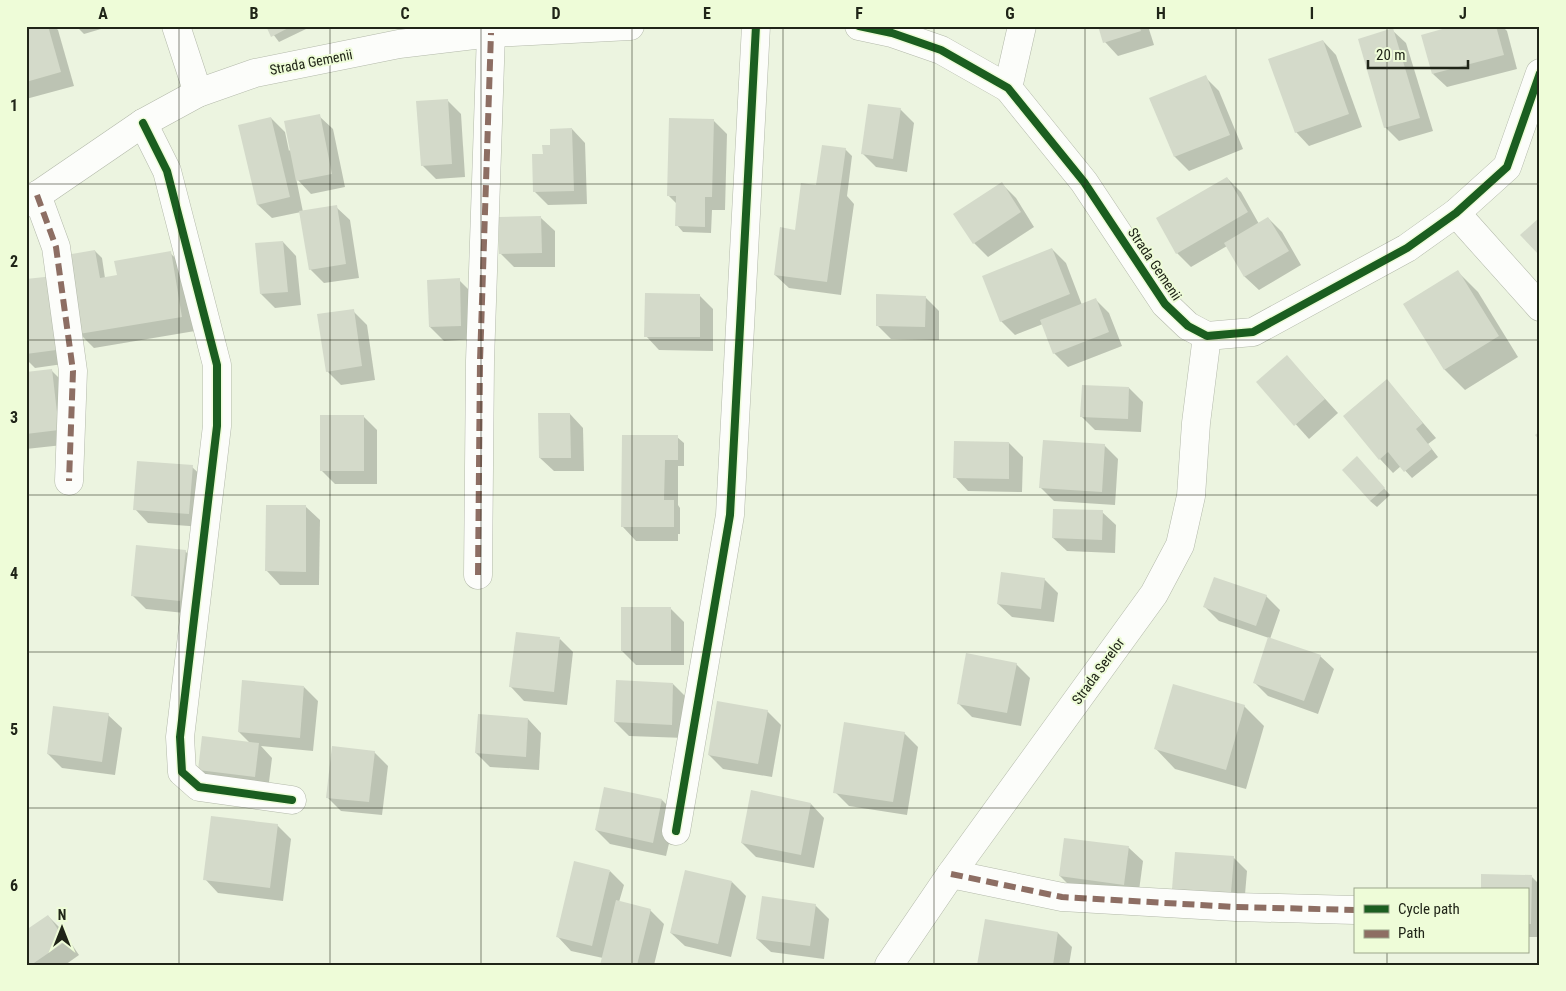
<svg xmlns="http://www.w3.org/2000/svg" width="1566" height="991" font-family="'Roboto Condensed',sans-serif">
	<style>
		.shadow { fill: #0003 }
		.building { fill: #d4daca }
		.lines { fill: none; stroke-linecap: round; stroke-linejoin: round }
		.minor-casing { stroke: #b3b9aa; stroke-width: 29 }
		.minor { stroke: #fcfdfa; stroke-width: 28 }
		.quiet { stroke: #8d6e63; stroke-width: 6; stroke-dasharray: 12 6; stroke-linecap: butt }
		.cycleway-casing { stroke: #eefcd8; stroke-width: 11 }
		.cycleway { stroke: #1b5e20; stroke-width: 8 }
		.grid { fill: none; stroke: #202518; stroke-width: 1; stroke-opacity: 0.55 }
		.labels { text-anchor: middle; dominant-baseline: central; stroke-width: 4; stroke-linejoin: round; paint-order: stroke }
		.street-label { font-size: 14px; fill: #202518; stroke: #eefcd8 }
		.neatline { fill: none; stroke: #202518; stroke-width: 2 }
		.grid-label { font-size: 16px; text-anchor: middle; font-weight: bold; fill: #202518 }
	</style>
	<rect width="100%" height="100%" fill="#ecf4e0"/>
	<!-- shadow -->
	<g class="shadow">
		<path d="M26,26H54L58,30L74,86L26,99Z"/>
		<path d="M76,26H111L84,34Z"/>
		<path d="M267,26H305L306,29L279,42Z"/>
		<path d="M1100,26H1148L1154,45L1118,56L1105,42Z"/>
		<path d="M1458,26H1502L1507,31L1517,69L1447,87L1433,74Z"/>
		<path d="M1392,30L1406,43L1433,131L1399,141L1385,127Z"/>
		<path d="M1323,41L1336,55L1362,127L1309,146L1296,132Z"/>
		<path d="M1205,77L1219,91L1243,149L1189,171L1175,157L1151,99Z"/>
		<path d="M447,100L461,114L465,177L436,179L422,165Z"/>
		<path d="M900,109L914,123L907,172L876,167L862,153Z"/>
		<path d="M319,116L333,129L345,187L311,194L296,178L303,212L336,207L350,220L359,278L324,283L310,269L301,212L272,218L258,205L271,118L285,132L289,151Z"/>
		<path d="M713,120L727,134L725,210H712L711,233L683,232L677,225V204L668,195Z"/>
		<path d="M572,129L585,143L587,204L548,205L534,191L544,155L551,146Z"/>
		<path d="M845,149L852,156L847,196L854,204L841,295L789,288L775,275L817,187Z"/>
		<path d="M1227,178L1241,192L1259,224L1268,218L1282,232L1301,265L1259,290L1245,277L1227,246L1191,267L1177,253L1158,219Z"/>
		<path d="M1002,184L1016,198L1034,227L988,257L974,243Z"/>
		<path d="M541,218L555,231V267H514L500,253Z"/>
		<path d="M283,242L296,256L301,305L275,308L261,294Z"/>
		<path d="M1052,249L1066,263L1082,305L1095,299L1109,313L1122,346L1068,367L1054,353L1043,324L1015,335L1001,321Z"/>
		<path d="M95,251L102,258L105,278L118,276L170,253L184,266L195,331L94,348L80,334Z"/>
		<path d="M1458,272L1478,292L1518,357L1465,390L1445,370L1404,304Z"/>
		<path d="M459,280L473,294L475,339L444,341L430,327Z"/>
		<path d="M26,281L77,362L35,368L26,359Z"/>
		<path d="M699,295L713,309V351L659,350L646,336Z"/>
		<path d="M925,297L939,311V340L891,339L877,325Z"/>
		<path d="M353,311L367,325L375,380L341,385L327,371Z"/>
		<path d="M1287,357L1338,413L1309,439L1258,382Z"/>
		<path d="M52,371L66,385L72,444L26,449V374Z"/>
		<path d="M1387,381L1436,438L1428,444L1438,457L1412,478L1401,466L1393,473L1380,459Z"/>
		<path d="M1129,388L1143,402L1141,432L1095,430L1081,416Z"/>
		<path d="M570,414L583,428L584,471H554L540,458Z"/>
		<path d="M363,416L377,430V484H335L321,470Z"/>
		<path d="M677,437L684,443V466H678V505L680,508V534H678V541H636L623,527Z"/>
		<path d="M1009,443L1023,457L1022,492L968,491L955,477Z"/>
		<path d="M1104,445L1118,459L1115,505L1054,501L1040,487Z"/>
		<path d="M1363,465L1390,495L1377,507L1370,501Z"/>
		<path d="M192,467L206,480L203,527L148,523L135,509Z"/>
		<path d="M306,507L320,520L319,585H280L267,571Z"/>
		<path d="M1102,512L1116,525L1115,553L1067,551L1053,538Z"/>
		<path d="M185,551L199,565L194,614L146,609L132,595Z"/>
		<path d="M1044,579L1058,593L1054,622L1012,617L998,604Z"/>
		<path d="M1266,596L1280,610L1270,639L1320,656L1334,669L1318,714L1268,696L1254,682L1269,638L1219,621L1205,607Z"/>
		<path d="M671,609L684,622V665H636L622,651Z"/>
		<path d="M560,639L573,652L567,705L524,701L511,687Z"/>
		<path d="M1016,664L1030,678L1021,726L972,717L958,703Z"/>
		<path d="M673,684L687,698L685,738L629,736L615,722Z"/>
		<path d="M304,687L318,701L313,751L261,746L272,758L268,790L213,783L199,769L250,743L239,732Z"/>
		<path d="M1244,706L1264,726L1246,789L1175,769L1155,748Z"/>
		<path d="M767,711L781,725L772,777L723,769L709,755Z"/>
		<path d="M108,715L122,728L115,775L62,768L48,754Z"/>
		<path d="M528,719L541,733L539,770L490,767L476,753Z"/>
		<path d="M904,733L918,747L907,815L849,806L835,792Z"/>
		<path d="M374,752L388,766L382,815L341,811L327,797Z"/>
		<path d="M662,800L676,814L666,856L610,844L596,830Z"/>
		<path d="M811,804L824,818L814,868L756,857L742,843Z"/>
		<path d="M277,825L291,839L283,901L218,893L205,879Z"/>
		<path d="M1065,840L1129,848L1143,861L1138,898L1074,890L1060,876Z"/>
		<path d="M1233,857L1247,871L1244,906L1187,903L1173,889Z"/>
		<path d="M610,871L624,885L619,902L650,910L664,924L654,965H601L603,958L571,951L558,937Z"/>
		<path d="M1532,877L1540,885V937H1527V890Z"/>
		<path d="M732,882L746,896L731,957L685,946L671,933Z"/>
		<path d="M815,905L829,919L824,959L771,952L757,939Z"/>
		<path d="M48,916L62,930L79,955L65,965H27Z"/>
		<path d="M986,921L1058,933L1072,947L1069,965H979Z"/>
	</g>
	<!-- building -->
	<g class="building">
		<path d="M26,26H48L61,72L26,82Z"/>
		<path d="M266,26H292L271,37Z"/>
		<path d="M1098,26H1139L1141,31L1103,43Z"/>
		<path d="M1453,26H1496L1504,55L1432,74L1421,35Z"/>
		<path d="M1393,28L1420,118L1384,128L1358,39Z"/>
		<path d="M1323,40L1349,114L1295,133L1268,59Z"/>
		<path d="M1206,75L1230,135L1174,157L1149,98Z"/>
		<path d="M448,99L452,164L421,166L416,101Z"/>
		<path d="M868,104L901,108L893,159L861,154Z"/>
		<path d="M320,114L332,174L296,181L284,121Z"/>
		<path d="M271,117L290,197L257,205L238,125Z"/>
		<path d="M669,118L714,119L712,197H705V227L675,226L676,196H667Z"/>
		<path d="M572,128L574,191L533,192L532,154H543L542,145H550V129Z"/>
		<path d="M822,145L846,148L827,282L774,275L780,227L795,230L801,183L816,185Z"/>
		<path d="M1227,177L1248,212L1176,254L1156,218Z"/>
		<path d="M1002,182L1021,212L973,244L953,214Z"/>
		<path d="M337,205L346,264L309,270L299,211Z"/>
		<path d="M541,216L542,253L499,254V217Z"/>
		<path d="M1268,217L1289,251L1244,277L1224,243Z"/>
		<path d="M1540,217V256L1520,235Z"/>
		<path d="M283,241L288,292L260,294L255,243Z"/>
		<path d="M1052,248L1070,294L1000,322L982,276Z"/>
		<path d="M95,250L100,278L117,275L114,261L171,251L182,317L79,334L66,255Z"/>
		<path d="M1458,270L1499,336L1444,370L1403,304Z"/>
		<path d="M54,276L64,349L26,354V279Z"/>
		<path d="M460,278L461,326L429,327L427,280Z"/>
		<path d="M645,293L700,294V337H644Z"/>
		<path d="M876,294L926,296L925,327L876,326Z"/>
		<path d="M1096,298L1109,332L1053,354L1040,320Z"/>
		<path d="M354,309L362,366L326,372L317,314Z"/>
		<path d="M1287,355L1325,399L1294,426L1256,382Z"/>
		<path d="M52,369L59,430L26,434V372Z"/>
		<path d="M1387,379L1423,423L1416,429L1432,449L1404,472L1388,452L1379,460L1343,416Z"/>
		<path d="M1082,385L1129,387L1128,419L1080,417Z"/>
		<path d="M538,413H570L571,458H539Z"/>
		<rect x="320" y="415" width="44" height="56"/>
		<path d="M1540,431V441L1535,435Z"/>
		<path d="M622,435H678V460H665L664,500H674V527H621Z"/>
		<path d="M1043,440L1105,444L1102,492L1039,488Z"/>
		<path d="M954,441L1009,442V479L953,478Z"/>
		<path d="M1357,456L1385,488L1370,501L1342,470Z"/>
		<path d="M137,461L193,465L189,514L133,510Z"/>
		<path d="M266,505H306V572L265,571Z"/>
		<path d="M1053,509L1103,510L1102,540L1052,538Z"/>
		<path d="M136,545L186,550L180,601L131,596Z"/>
		<path d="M1001,572L1045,578L1041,609L997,604Z"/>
		<path d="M1214,577L1267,595L1256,626L1203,607Z"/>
		<rect x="621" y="607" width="50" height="44"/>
		<path d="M516,632L560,637L554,692L509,687Z"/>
		<path d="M1268,637L1321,655L1304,701L1253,683Z"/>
		<path d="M966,653L1017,663L1007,713L957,704Z"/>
		<path d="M242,680L304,686L300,738L238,732Z"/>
		<path d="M616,680L673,683L672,725L614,722Z"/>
		<path d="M1173,684L1245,705L1226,770L1154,749Z"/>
		<path d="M717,701L768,710L758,764L708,755Z"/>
		<path d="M53,706L109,713L102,762L47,754Z"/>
		<path d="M478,714L528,718L526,757L475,753Z"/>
		<path d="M844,722L905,732L893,802L833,793Z"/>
		<path d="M202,736L259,743L255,777L198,770Z"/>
		<path d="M332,746L375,751L369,802L326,798Z"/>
		<path d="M604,787L662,799L653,843L595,830Z"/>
		<path d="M751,790L811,803L801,855L741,843Z"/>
		<path d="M211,816L278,824L270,888L203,880Z"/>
		<path d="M1064,838L1129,846L1124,885L1059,876Z"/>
		<path d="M1175,852L1234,856L1231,893L1172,889Z"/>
		<path d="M574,861L610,870L592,946L556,937Z"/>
		<path d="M685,870L732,881L718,944L670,933Z"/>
		<path d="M1481,874L1532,875L1531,924H1527V890H1481Z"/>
		<path d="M762,896L816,904L810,946L756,939Z"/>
		<path d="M616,900L651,909L637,965H600Z"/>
		<path d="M48,915L66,941L31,965H26V930Z"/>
		<path d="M985,919L1058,932L1053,965H977Z"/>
	</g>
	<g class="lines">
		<defs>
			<g id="minor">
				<path d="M176,26L198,93"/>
				<path d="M859,26L892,33L941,50L1008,88L1084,182L1165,304L1188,326L1207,336L1253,332L1407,248L1456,213L1507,167L1540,73"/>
				<path d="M1008,88L1022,26"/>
				<path d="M143,123L167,171L217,365V426L180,737L182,772L199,787L292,800"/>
				<path d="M37,195L56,247L73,371L69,481"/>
				<path d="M26,203L143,123L198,93L255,73L399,44L491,33L630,26"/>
				<path d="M1456,213L1540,307"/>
				<path d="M478,575L480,361L491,33"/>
				<path d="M676,831L730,515L756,26"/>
				<path d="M951,874L1062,897L1236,907L1355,910"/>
				<path d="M889,965L951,874L1154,594L1180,545L1191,496L1196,423L1207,336"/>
			</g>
		</defs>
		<!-- minor casing -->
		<use href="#minor" class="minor-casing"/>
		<!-- minor -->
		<use href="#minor" class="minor"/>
		<!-- quiet -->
		<g class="quiet">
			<path d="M37,195L56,247L73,371L69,481"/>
			<path d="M478,575L480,361L491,33"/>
			<path d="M951,874L1062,897L1236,907L1355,910"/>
		</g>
		<defs>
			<g id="cycleway">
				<path d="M859,26L892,33L941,50L1008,88L1084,182L1165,304L1188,326L1207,336L1253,332L1407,248L1456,213L1507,167L1540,73"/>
				<path d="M143,123L167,171L217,365V426L180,737L182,772L199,787L292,800"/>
				<path d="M676,831L730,515L756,26"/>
			</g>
		</defs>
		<!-- cycleway casing -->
		<use href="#cycleway" class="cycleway-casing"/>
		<!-- cycleway -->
		<use href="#cycleway" class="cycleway"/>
	</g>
	<!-- grid -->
	<path class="grid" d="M179,26V965M330,26V965M481,26V965M632,26V965M783,26V965M934,26V965M1085,26V965M1236,26V965M1387,26V890M26,184H1540M26,340H1540M26,495H1540M26,652H1540M26,808H1540M1387,952V965"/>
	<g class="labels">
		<!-- street labels -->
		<g class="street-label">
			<text transform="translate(311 62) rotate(-11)">Strada Gemenii</text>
			<text transform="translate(1155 264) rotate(56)">Strada Gemenii</text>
			<text transform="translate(1098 671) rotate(-54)">Strada Serelor</text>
		</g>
	</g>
	<!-- border -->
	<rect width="1566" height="991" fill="none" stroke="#eefcd8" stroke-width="55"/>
	<!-- legend -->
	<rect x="1354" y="888" width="175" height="65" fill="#eefcd8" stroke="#9ca68b"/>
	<rect x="1364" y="905" width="25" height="8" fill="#1b5e20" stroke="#9ca68b"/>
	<text x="1398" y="914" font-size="15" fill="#202518">Cycle path</text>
	<rect x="1364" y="930" width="25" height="8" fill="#8d6e63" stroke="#9ca68b"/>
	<text x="1398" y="938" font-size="15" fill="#202518">Path</text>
	<!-- north arrow -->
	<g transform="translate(62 928)" stroke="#eefcd8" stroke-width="4" paint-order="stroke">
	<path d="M0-4L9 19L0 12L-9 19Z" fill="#202518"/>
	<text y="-8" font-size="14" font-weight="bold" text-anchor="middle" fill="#202518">N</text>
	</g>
	<!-- scale -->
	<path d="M1368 60v8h100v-8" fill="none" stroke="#202518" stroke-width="2.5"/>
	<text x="1376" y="60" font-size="15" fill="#202518" stroke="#eefcd8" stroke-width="4" paint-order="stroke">20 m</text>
	<rect x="28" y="28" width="1510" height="936" class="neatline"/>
	<g class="grid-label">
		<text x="103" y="19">A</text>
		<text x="254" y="19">B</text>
		<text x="405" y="19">C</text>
		<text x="556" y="19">D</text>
		<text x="707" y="19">E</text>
		<text x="859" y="19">F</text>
		<text x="1010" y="19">G</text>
		<text x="1161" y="19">H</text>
		<text x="1312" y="19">I</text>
		<text x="1463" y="19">J</text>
		<text x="14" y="111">1</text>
		<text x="14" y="267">2</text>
		<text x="14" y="423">3</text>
		<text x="14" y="579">4</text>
		<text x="14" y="735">5</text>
		<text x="14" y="891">6</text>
	</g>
</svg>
